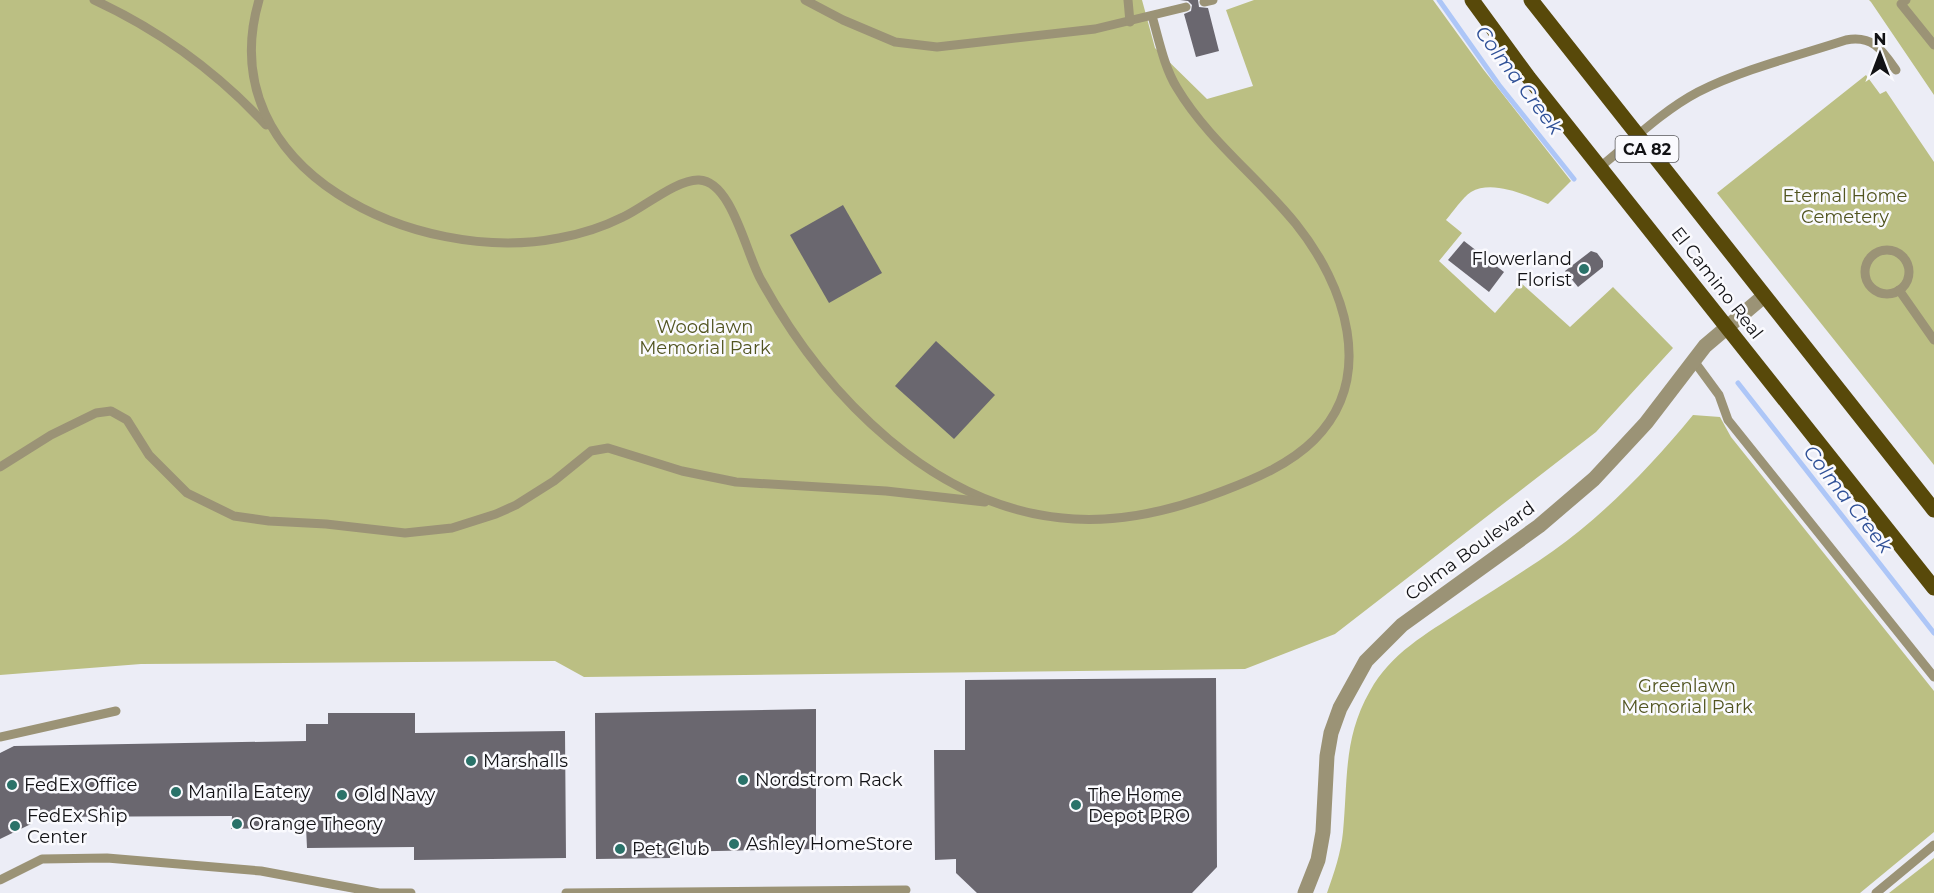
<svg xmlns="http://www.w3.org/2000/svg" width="1934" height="893" font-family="Montserrat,sans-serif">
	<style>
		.green { fill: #bbbf83 }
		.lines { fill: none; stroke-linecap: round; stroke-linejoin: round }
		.stream { stroke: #adc6f7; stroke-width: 5 }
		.building { fill: #6a676f }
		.service { stroke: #9b9376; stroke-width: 9 }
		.minor { stroke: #9b9376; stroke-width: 15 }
		.primary { stroke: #58490a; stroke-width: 15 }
		.poi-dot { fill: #2a7269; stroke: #fafafe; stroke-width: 2 }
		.labels { text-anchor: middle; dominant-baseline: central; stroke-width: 5; stroke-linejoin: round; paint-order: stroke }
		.shield { fill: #fafafe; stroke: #58585b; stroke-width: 1.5 }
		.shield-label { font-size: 16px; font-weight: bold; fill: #121215 }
		.park-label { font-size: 18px; fill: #515420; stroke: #fafafe }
		.poi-label { font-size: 18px; fill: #121215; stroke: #fafafe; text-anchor: start }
		.street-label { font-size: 18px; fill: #121215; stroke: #fafafe }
		.water-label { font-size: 20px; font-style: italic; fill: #2f5097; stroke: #fafafe }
	</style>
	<rect width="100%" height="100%" fill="#ecedf6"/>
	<!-- green -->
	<g class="green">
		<path d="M0,0H1142L1155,48L1207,99L1253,86L1226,10L1254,0H1433L1483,69L1571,181L1548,204C1527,196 1493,179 1471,192C1462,198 1453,212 1446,220L1462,233L1439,261L1495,313L1521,283L1570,327L1613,287L1673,348L1596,432L1335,634L1245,669L584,677L555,661L141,664L0,675Z"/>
		<path d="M1869,0H1934V95L1871,2Z"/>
		<path d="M1866,75L1880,94L1886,91L1934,162V465L1717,193Z"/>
		<path d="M1693,415L1720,417L1731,437L1934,691V832L1860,893H1327C1334,873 1341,853 1343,832C1348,780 1343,738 1370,691C1391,653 1426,634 1461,611C1492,591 1523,572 1553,551C1605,514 1652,465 1693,415Z"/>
		<path d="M1934,858V893H1889Z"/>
	</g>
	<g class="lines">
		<!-- stream -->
		<g class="stream">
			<path d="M1439,0L1499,85L1574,179"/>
			<path d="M1738,383L1934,633"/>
		</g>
	</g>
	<!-- building -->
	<g class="building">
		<path d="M1180,0H1198L1199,7L1208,8L1219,51L1196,57L1184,14L1191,11L1192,5L1188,1Z"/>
		<path d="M843,205L882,273L829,303L790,235Z"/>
		<path d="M1464,241L1504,272L1489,292L1448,260Z"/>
		<path d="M1591,251L1597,253L1603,261V267L1578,287L1565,271Z"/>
		<path d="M936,341L995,395L954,439L895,386Z"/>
		<path d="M1216,678L1217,867L1192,893H977L956,873V859L935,860L934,750H965V680Z"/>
		<path d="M816,709V849L670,852V858L596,859L595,713Z"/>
		<path d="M328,713H415V733L565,731L566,858L414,860V847L307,848L306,827L231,829L232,816L30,817L31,824L0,839V753L14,746L306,741V724H328Z"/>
	</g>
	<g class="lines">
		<!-- service -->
		<g class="service">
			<path d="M94,0C159,30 217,72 266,125"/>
			<path d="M259,0C209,171 418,266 559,238C581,234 603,227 623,217C643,208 677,179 699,180C732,181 746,254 761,280C824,395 935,511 1074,519C1124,522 1177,509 1223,491C1255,479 1290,464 1314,440C1377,377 1345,285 1296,224C1259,178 1208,140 1177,88C1164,67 1159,40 1152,16"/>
			<path d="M805,0L843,20L895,42L937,47L1095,29L1186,7"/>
			<path d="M1128,0L1130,22"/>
			<path d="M1906,0L1901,4L1934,45"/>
			<path d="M1204,2L1213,0"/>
			<path d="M1600,167C1631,142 1662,111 1698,92C1744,69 1797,56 1846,40C1873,35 1882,50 1896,70"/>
			<circle cx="1887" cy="272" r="22"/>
			<path d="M1899,290L1934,340"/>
			<path d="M1694,361L1719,395L1728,420L1934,677"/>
			<path d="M0,467L51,435L96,413L111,411L127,420L149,455L187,493L234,516L269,521L326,524L405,533L452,528L496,514L516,505L554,481L591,451L608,448L682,471L736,482L886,491L985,502"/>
			<path d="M0,737L116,711"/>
			<path d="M0,880L42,859L107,858L261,871L379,893H411"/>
			<path d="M566,893L906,890"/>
			<path d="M1876,893L1934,845"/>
		</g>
		<!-- minor -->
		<path class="minor" d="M1305,893L1318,860L1323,832L1327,756L1331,733L1340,708L1366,661L1402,625L1539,526L1594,479L1646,423L1705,346L1764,296"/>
		<!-- primary -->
		<g class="primary">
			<path d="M1472,0L1529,78L1934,588"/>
			<path d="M1531,0L1934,510"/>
		</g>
	</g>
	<!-- markers -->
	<g class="poi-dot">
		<circle cx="1584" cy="269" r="6"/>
		<circle cx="471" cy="761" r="6"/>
		<circle cx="743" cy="780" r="6"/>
		<circle cx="12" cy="785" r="6"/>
		<circle cx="176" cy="792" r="6"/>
		<circle cx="342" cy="795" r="6"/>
		<circle cx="1076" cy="805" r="6"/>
		<circle cx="237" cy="824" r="6"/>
		<circle cx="15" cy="826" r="6"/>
		<circle cx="734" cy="844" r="6"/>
		<circle cx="620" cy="849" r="6"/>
	</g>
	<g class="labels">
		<!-- shield labels -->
		<rect class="shield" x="1615.5" y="136" width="63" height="26" rx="4.5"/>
		<g class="shield-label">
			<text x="1647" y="149">CA 82</text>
		</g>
		<!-- park labels -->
		<g class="park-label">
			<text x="1845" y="196">Eternal Home<tspan x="1845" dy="21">Cemetery</tspan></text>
			<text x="705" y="327">Woodlawn<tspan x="705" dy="21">Memorial Park</tspan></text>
			<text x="1687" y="686">Greenlawn<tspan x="1687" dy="21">Memorial Park</tspan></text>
		</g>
		<!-- poi labels -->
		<g class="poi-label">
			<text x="1572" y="259" text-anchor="end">Flowerland<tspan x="1572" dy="21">Florist</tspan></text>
			<text x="483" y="761">Marshalls</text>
			<text x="755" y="780">Nordstrom Rack</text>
			<text x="24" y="785">FedEx Office</text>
			<text x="188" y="792">Manila Eatery</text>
			<text x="354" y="795">Old Navy</text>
			<text x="1088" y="795">The Home<tspan x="1088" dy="21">Depot PRO</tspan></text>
			<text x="27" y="816">FedEx Ship<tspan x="27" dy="21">Center</tspan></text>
			<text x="249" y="824">Orange Theory</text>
			<text x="746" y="844">Ashley HomeStore</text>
			<text x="632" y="849">Pet Club</text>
		</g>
		<!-- street labels -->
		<g class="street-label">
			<text transform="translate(1717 283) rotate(52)">El Camino Real</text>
			<text transform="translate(1470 551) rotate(-36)">Colma Boulevard</text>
		</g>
		<!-- water labels -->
		<g class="water-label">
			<text transform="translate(1519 80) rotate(53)">Colma Creek</text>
			<text transform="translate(1848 499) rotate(52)">Colma Creek</text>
		</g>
	</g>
	<!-- north arrow -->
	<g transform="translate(1880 54)" stroke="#fafafe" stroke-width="4.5" paint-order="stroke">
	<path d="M0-4.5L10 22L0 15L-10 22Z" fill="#121215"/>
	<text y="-9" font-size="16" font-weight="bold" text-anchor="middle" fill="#121215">N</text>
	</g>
</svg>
